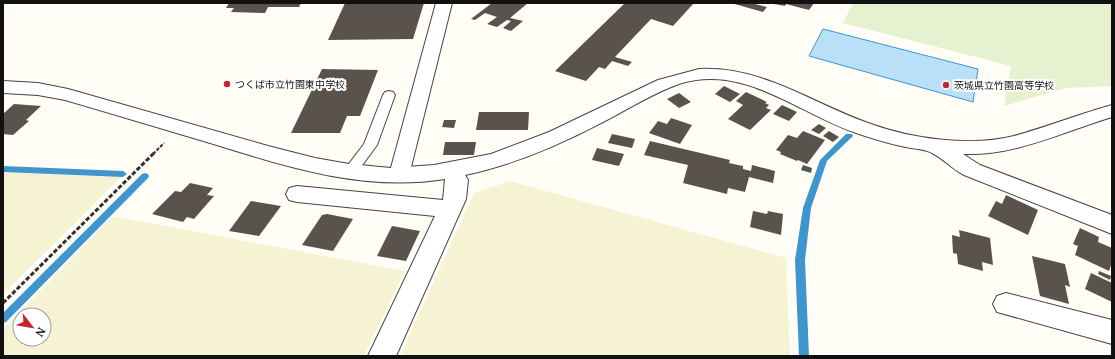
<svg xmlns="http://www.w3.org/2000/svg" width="1115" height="359" font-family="'PT Serif','Noto Sans JP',serif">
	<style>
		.farmland { fill: #f6f3d4; fill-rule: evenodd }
		.pitch { fill: #e6f2cf }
		.water { fill: #b9e0f7; stroke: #3f96cf }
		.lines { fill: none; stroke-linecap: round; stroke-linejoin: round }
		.stream { fill: #3f96cf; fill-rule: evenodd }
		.building { fill: #5a524d }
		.service-casing { stroke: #444; stroke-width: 2 }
		.pedestrian-casing { stroke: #444; stroke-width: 2 }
		.minor-casing { stroke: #444; stroke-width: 2 }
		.path-far1 { stroke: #333; stroke-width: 2; stroke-dasharray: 3.5 1.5; stroke-linecap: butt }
		.path { stroke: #333; stroke-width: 3; stroke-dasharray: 4.5 2; stroke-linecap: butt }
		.service { fill: #fff; fill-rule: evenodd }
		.pedestrian { fill: #fff; fill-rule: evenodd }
		.minor { fill: #fff; fill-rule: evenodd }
		.poi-dot { fill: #c4262e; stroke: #fff; stroke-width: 1.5 }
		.labels { text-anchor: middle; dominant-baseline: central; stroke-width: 4; stroke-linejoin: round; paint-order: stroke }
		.poi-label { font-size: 10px; fill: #111; stroke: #fff; text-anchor: start }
	</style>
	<rect width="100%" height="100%" fill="#fffdf5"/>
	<!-- farmland -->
	<g class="farmland">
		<path d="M3,172L121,177L3,294Z"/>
		<path d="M510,181L786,258L790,356H400L474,193Z"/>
		<path d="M113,216L405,271L364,356H3V329ZM20,315H44V339H20Z"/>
	</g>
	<!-- pitch -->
	<path class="pitch" d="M853,3H1112V86L1066,88L1004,106L1011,66L843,23Z"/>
	<!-- water -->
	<path class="water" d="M823,29L978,69L973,102L809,56Z"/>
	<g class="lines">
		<!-- stream -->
		<g class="stream">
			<path d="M846,134H852L853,136L827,161L811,208L805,260L809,356H799L795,260L803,208L820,160Z"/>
			<path d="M3,166L123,171L127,174L123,177L3,172Z"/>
			<path d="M145,173L148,174L149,176L148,178L6,322L3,323V313L142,174Z"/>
		</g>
	</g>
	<!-- building -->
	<g class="building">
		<path d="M229,3H301L299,7H268L265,13L231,12L234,8H226Z"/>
		<path d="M345,3H424L413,39L328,40Z"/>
		<path d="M492,3H528L510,18L523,21L511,31L503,28L511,21L507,20L497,27L487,24L497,17L485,13L475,20L471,19Z"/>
		<path d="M625,3H694L673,26L651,19L615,57L632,62L628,66L612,61L605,69L599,67L586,81L555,71Z"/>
		<path d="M731,3H751L767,7L763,12Z"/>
		<path d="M787,3H814L809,10L786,4L785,6L774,4Z"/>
		<path d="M322,69L378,70L360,116H347L340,133H291Z"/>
		<path d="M724,86L740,94L730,102L715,94Z"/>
		<path d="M746,92L767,102L765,103L769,105L766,108L771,110L750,130L728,119L743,105L736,101Z"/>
		<path d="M679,93L691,102L679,108L667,99Z"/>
		<path d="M14,104L41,106L26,120L29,121L13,135L3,134V114Z"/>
		<path d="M782,105L797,112L789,121L773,114Z"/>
		<path d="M479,112H529L528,130H476Z"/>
		<path d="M671,118L692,125L680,144L649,133L658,121L667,124Z"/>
		<path d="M444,120H456L454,128L442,127Z"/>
		<path d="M819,124L826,128L819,134L811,130Z"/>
		<path d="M803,131L825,140L807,164L798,160L797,161L780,154L781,152L776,150L788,135L797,138Z"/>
		<path d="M829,131L839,137L833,142L823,136Z"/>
		<path d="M612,134L635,139L632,148L608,143Z"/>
		<path d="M650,141L730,160L729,163L743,166V169L751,171L752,165L775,171L773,183L749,177L745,192L728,188L727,194L683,183L688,165L644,155Z"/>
		<path d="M445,142H476L474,155H443Z"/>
		<path d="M597,148L624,154L619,166L592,160Z"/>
		<path d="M803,165L812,168L811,173L801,170Z"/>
		<path d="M190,183L213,188L207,195L214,196L194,219L187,217L183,222L152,214L175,191L181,192Z"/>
		<path d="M1006,195L1038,210L1028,235L988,216L996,201L1002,204Z"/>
		<path d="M251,201L281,206L259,236L229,231Z"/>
		<path d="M753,211L767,214L768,211L783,214L781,235L750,227Z"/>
		<path d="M327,214L353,219L333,251L302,245L322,215Z"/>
		<path d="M392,226L420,231L406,261L377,256Z"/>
		<path d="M1080,228L1099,237L1098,242L1112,248V263L1109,271L1075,255L1078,246L1073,244Z"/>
		<path d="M959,230L990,238L993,265L982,262L983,271L958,264L957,254L953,253L952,235L960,237Z"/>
		<path d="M1032,256L1065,264L1070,287L1065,285L1069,304L1040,296Z"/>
		<path d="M1099,271L1111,276L1110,280L1098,274Z"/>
		<path d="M1091,273L1112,283V302L1085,289Z"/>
	</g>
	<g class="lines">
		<defs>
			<path id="service" d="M389,91L393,92L395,95L377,145L355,175L350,177L345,175L343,172L345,169L364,144L383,95L385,92Z"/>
			<path id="pedestrian" d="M436,3H452L409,175L406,180L399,182L392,180L389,175Z"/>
			<g id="minor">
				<path d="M699,69C763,66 813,104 871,124C912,139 971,147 1014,136C1047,127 1079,114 1112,105V117C1063,132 1015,156 963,154L980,165L1112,215V234L964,175C952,169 944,159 932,153C925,149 914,149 906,147C890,144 874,139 859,134C802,116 746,64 682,83C654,92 627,110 601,123C557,146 513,165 465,175L468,180L466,199L396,356H368L435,216L297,202L289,200L286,194L289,188L297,186L443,200L445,179C363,192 288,167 210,143C162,129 114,114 65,100L38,95L3,93V81L38,83L68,89L268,146L315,158L349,164L391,168L434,165L491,154L549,132L658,80Z"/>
				<path d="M1006,293L1112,320V344L997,312L993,304L997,296Z"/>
			</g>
		</defs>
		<!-- service casing -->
		<use href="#service" class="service-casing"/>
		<!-- pedestrian casing -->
		<use href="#pedestrian" class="pedestrian-casing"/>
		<!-- minor casing -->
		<use href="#minor" class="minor-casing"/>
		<!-- path-far1 -->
		<path class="path-far1" d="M153,154L164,143"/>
		<!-- path -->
		<path class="path" d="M3,303L154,153"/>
		<!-- service -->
		<use href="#service" class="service"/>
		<!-- pedestrian -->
		<use href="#pedestrian" class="pedestrian"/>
		<!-- minor -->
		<use href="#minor" class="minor"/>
	</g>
	<!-- markers -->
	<g class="poi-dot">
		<circle cx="227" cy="84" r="4"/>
		<circle cx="946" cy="85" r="4"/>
	</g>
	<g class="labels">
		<!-- poi labels -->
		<g class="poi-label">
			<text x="235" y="84">つくば市立竹園東中学校</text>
			<text x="954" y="85">茨城県立竹園高等学校</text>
		</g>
	</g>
	<!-- border -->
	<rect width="1115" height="359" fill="none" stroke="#111111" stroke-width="8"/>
	<!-- north arrow -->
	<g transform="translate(32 327) rotate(121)"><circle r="19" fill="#ffffff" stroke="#a0a0a0"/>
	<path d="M0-3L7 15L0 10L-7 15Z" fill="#c4262e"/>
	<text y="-6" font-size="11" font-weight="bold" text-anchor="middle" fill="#111111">N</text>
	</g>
</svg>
